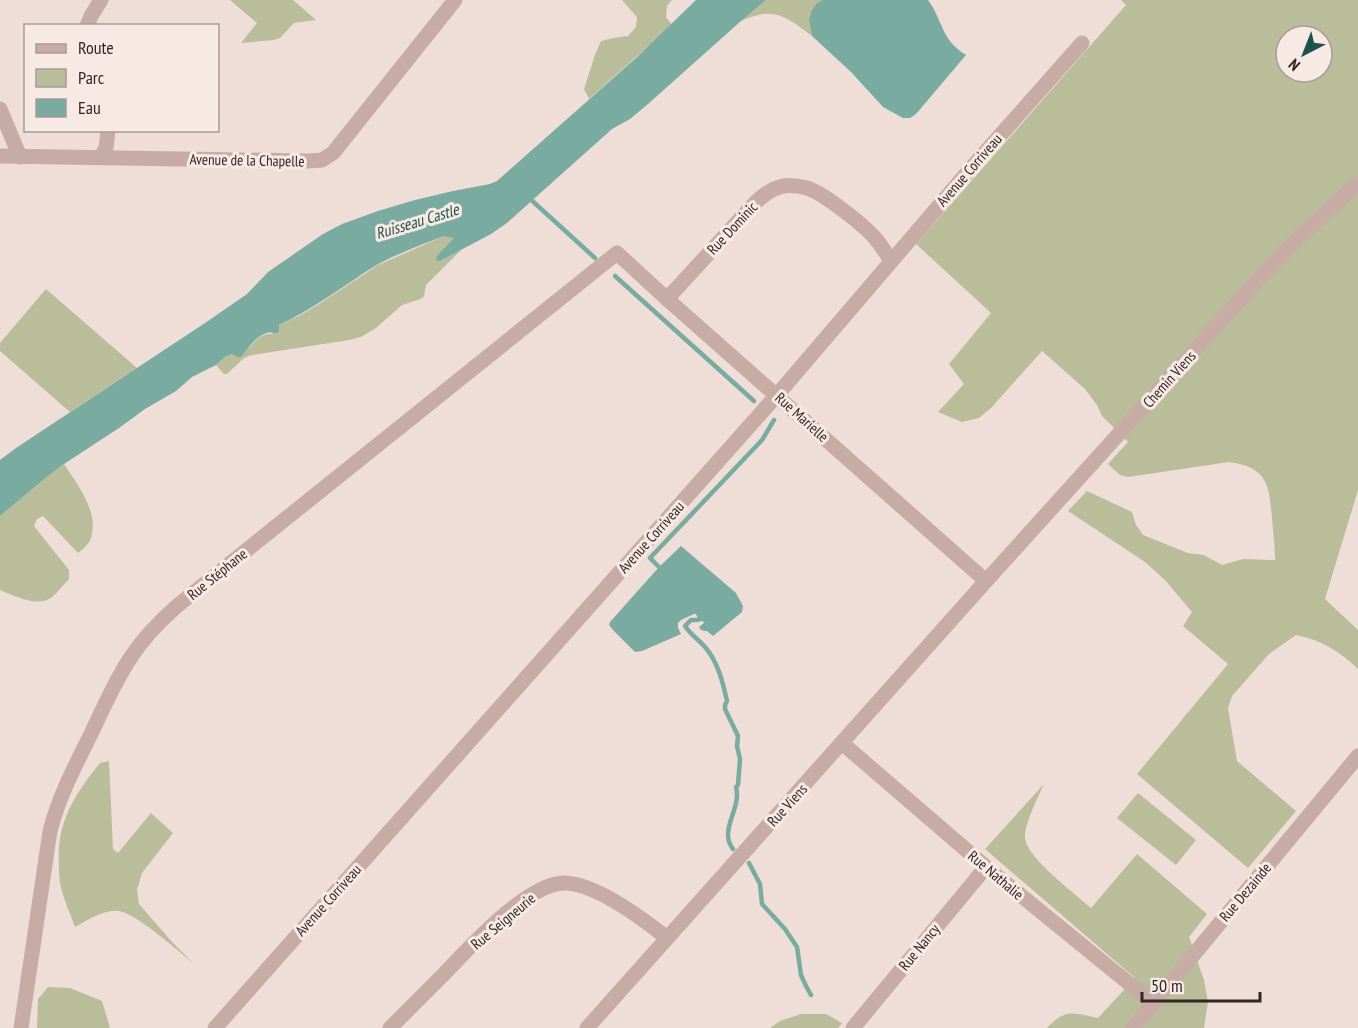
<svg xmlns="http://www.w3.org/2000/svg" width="1358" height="1028" font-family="'PT Sans Narrow',sans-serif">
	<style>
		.green { fill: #babd99; fill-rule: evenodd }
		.water { fill: #79aba0 }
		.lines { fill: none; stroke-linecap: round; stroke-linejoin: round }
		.stream { stroke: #79aba0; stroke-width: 4.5 }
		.minor { stroke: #c6aca5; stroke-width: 15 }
		.labels { text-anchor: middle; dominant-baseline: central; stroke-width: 6; stroke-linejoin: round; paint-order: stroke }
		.street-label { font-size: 15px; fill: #332726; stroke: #f7e9e4 }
		.water-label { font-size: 16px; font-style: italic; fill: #1e5147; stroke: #f7e9e4 }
	</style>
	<rect width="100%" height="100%" fill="#efded8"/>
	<!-- green -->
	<g class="green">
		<path d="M230,0H293L316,20L294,23L280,38L274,40L241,43L257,23Z"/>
		<path d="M622,0H672L667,6L666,17L672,25L589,99L584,89L595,55L601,41L613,38L628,36L636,27L637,17Z"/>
		<path d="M766,0H822C808,9 810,21 812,36C785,16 774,6 741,21Z"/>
		<path d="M1121,0H1358V490L1325,599L1358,630V669C1339,651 1322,640 1296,635L1269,654L1232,696L1228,708L1237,761L1296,811L1248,868L1137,774L1228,664L1183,626L1192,612L1165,580L1145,562L1068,511L1087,491L1132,512L1136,525L1143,535L1188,553L1204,555L1222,565L1243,559L1275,560C1275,547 1273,532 1272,518C1269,484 1267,467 1229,462L1128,477L1120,475L1108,464L1128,442L1102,416L1097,405L1085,389L1042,351L991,408L979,418L962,422L938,412L964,384L949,364L991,313L916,244L1126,5ZM1286,36H1322V72H1286Z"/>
		<path d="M444,236H449L454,238L440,261L462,249L426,285L424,296L421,299L402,305L376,328L361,337L349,340L252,355L244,358L227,374H224L216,365L225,357L232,354L237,357C250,352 256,332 272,334L279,325L299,316L319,304L378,265Z"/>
		<path d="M46,289L137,368L70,412L0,351V343Z"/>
		<path d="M64,464C77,484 97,509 92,534C91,542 84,549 78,553L43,516L37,519L34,526L69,570V579C63,585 58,592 52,597C39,608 14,596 0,590V516L48,476Z"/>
		<path d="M109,761L113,849L118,853L151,813L173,833L142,873L137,890L139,904L172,942L193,963C178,951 137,914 119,911C104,909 88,920 75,927C70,913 63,898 60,883C59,877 59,870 59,864C56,823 75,794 100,763Z"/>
		<path d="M1044,784C1038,797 1025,823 1025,837C1025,857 1076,894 1091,908L1137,854L1207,914L1189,937L1204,980L1208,1002L1204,1028H1047C1065,1008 1074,1013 1098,1018L1135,978L985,849Z"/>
		<path d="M1138,793L1196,840L1176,865L1117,818Z"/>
		<path d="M48,987L70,988L102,1001L110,1028H37L38,999Z"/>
		<path d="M801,1014H826L842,1023L838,1028H770L780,1021Z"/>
	</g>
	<!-- water -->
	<g class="water">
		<path d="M696,0H766L741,21L648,104L630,119L612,129L507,223L491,234L440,261L436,260L437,256L454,238L444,236C421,245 396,254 375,266C343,286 314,309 279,325V331L277,333C273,333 270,332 267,333C255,336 248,349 241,357H237L232,354L225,357L216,365L192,377L176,391L145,409L119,428L64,464L48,476L0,516V460L16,448L208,321L247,294L268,272L323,234L342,224L378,211L415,200L453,191L490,184L497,181L636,58Z"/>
		<path d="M822,0H928C944,22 940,39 966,55L916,114L910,118H903L883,107L851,72L812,36L809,19L812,10L817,3Z"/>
		<path d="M681,546L736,593L743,606L742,612L713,636L707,631H704L700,629L699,627L705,622L699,621L696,614H694L681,620L678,623V628L681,634L642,651L635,652L613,630L609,625L610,622L659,567Z"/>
	</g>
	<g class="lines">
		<!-- stream -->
		<g class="stream">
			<path d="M528,197L595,258"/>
			<path d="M615,276L754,401"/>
			<path d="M662,570L650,558L762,440L774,420"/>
			<path d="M701,617L698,620H691L685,626C691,635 699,640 705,647C718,662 723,683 727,701L725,705V709L738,736L737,746L740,759L738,785L736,787C742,809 718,830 733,849"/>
			<path d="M749,863L760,884L762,904L785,929L797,947L801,975L806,986L811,995"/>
		</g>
		<!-- minor -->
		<g class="minor">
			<path d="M87,26L91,16L101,0"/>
			<path d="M0,109L20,157"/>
			<path d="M0,156L308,161L322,160L333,153L455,0"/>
			<path d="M101,157L106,148L108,130"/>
			<path d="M667,299L752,206C761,197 770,189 783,186C791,185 799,186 807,188C823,193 863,224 875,238C881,245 886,253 891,261"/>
			<path d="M842,743L986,867L1153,1003"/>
			<path d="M21,1028L50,831C59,796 75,766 91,734C103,708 115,681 131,657C144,637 160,621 177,606L617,253L667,299L986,581"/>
			<path d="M215,1028L777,395L973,166L1082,43"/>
			<path d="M390,1028C409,1009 427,991 445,973C471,946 526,885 563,883C594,882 643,919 667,938"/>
			<path d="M587,1028L986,581L1266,271L1297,239L1358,183"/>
			<path d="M853,1028L986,867"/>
			<path d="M1133,1028L1358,756"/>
		</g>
	</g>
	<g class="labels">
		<!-- street labels -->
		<g class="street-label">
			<text transform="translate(247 160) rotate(1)">Avenue de la Chapelle</text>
			<text transform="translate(969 170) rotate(-49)">Avenue Corriveau</text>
			<text transform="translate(732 228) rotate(-47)">Rue Dominic</text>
			<text transform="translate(1169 379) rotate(-48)">Chemin Viens</text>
			<text transform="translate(802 417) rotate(42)">Rue Marielle</text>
			<text transform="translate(651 537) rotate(-48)">Avenue Corriveau</text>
			<text transform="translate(217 574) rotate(-39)">Rue Stéphane</text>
			<text transform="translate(787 805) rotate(-48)">Rue Viens</text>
			<text transform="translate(996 875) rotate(40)">Rue Nathalie</text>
			<text transform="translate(1245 892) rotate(-50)">Rue Dezainde</text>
			<text transform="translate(328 900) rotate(-48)">Avenue Corriveau</text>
			<text transform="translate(503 921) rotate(-40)">Rue Seigneurie</text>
			<text transform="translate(919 947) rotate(-51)">Rue Nancy</text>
		</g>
		<!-- water labels -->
		<g class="water-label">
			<text transform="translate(417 221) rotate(-17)">Ruisseau Castle</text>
		</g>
	</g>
	<!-- legend -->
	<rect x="24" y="24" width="195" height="108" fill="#f7e9e4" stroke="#a99b98" stroke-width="1.5"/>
	<rect x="36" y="44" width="30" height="9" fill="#c6aca5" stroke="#a99b98" stroke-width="1.5"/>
	<text x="78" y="54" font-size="18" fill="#332726">Route</text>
	<rect x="36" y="69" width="30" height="18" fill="#babd99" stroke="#a99b98" stroke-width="1.5"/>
	<text x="78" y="84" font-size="18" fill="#332726">Parc</text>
	<rect x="36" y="99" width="30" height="18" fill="#79aba0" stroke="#a99b98" stroke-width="1.5"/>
	<text x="78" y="114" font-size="18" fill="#332726">Eau</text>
	<!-- north arrow -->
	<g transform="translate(1304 54) rotate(222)"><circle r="28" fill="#f7e9e4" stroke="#a99b98" stroke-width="1.5"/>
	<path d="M0-4.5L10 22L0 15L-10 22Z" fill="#1e5147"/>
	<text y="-9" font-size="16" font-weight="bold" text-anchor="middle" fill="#332726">N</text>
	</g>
	<!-- scale -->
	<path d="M1142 992v9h118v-9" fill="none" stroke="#332726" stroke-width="3"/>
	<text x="1151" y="992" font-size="18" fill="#332726" stroke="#f7e9e4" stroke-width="4.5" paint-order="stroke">50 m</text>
</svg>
